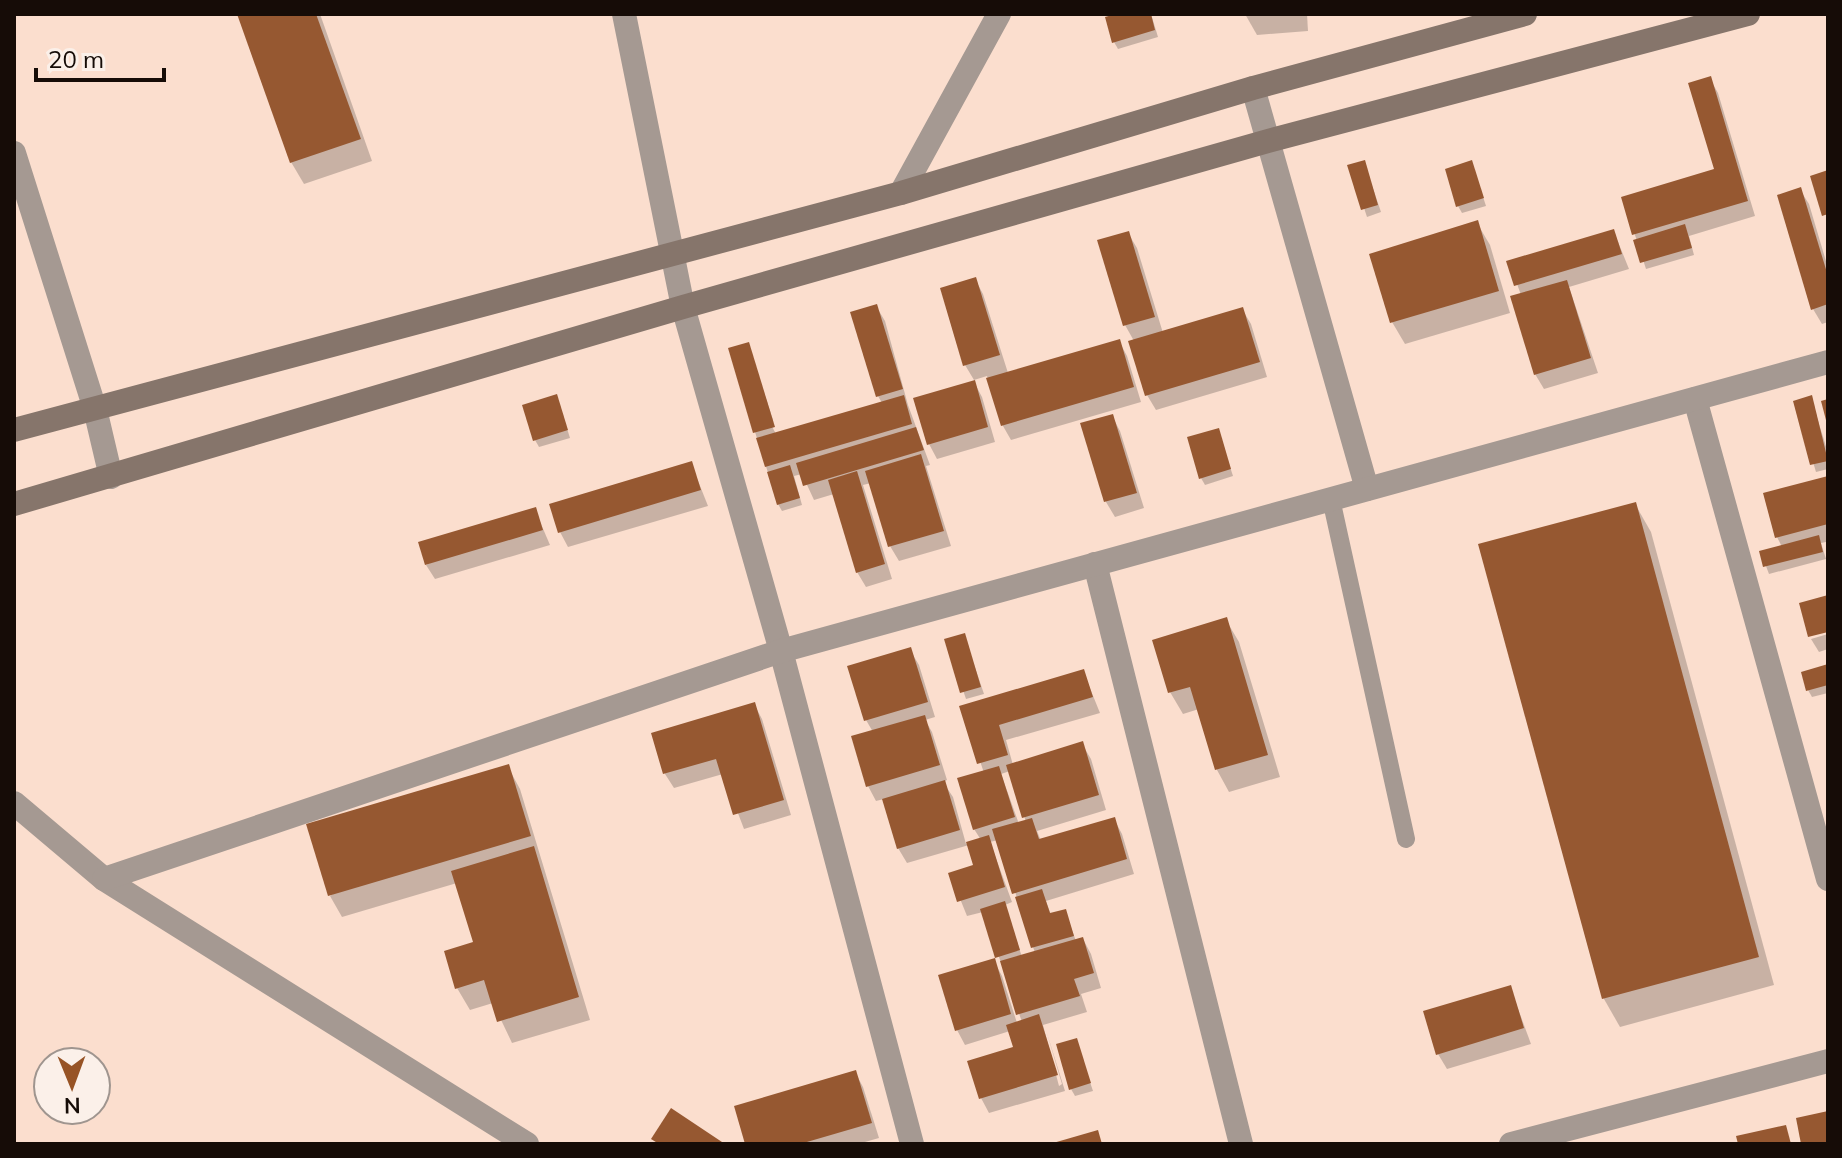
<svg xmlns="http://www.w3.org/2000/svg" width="1842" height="1158" font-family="Mulish,sans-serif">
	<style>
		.shadow { fill: #0003; fill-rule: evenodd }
		.building { fill: #965831 }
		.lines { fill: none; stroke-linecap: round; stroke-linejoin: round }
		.service { stroke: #a59992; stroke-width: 18 }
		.minor { stroke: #a59992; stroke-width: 24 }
		.secondary { stroke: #86756b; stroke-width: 24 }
	</style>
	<rect width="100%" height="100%" fill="#fbdece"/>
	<!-- shadow -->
	<g class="shadow">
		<path d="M239,14H320L372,161L304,184L291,162Z"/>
		<path d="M1123,14H1151L1158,37L1118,49L1114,42Z"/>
		<path d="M1245,14H1307L1308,31L1257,35Z"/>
		<path d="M1710,79L1718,93L1755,216L1689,236L1694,255L1646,269L1623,198L1716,170Z"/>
		<path d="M1364,162L1381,212L1367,217L1350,166Z"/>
		<path d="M1472,163L1486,206L1462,213L1458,206Z"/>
		<path d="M1800,190L1809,204L1828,268V322L1822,324L1813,309Z"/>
		<path d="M1477,223L1490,245L1510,313L1405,344L1392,322L1371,255Z"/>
		<path d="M1614,232L1629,269L1569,287L1598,373L1544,389L1535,374L1521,295L1509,262Z"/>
		<path d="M1128,233L1137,248L1163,333L1242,309L1251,324L1267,377L1156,410L1147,395L1131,342L1134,341L1125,325Z"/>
		<path d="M975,279L983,294L1008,373L1119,341L1127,356L1141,402L1011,440L1003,426L987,376L974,380L965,365Z"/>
		<path d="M876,306L885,321L908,405L930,465L926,466L951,546L899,561L890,546L871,483L863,485L892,579L866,587L857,572L834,494L814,500L802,474L794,476L802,505L782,511L778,504L755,432L748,344L773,420L768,419L776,434L882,403L878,396Z"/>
		<path d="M974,382L982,397L995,442L937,459L929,444Z"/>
		<path d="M557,397L570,438L539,447L535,440Z"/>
		<path d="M1811,398L1828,453V469L1816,472L1795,402Z"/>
		<path d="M1112,416L1120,431L1144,508L1115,517L1106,502L1083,424Z"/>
		<path d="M1218,430L1233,476L1205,485L1201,478Z"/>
		<path d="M691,463L708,506L568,547L560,532Z"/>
		<path d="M1828,478V550L1826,542L1821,543L1826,559L1769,574L1761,553L1782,547L1777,537Z"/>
		<path d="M1635,504L1651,532L1774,985L1620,1027L1604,999L1481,546Z"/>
		<path d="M535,510L550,545L435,579L426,565Z"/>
		<path d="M1226,620L1239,642L1280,777L1229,792L1217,770L1199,709L1183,714L1170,692Z"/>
		<path d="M1828,634V649L1819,652L1811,639Z"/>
		<path d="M964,635L984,694L966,699L946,640Z"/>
		<path d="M910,650L919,665L935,717L925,720L932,732L947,780L943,782L953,797L966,844L981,840L974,829L984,773L962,707L1083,671L1100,713L1006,740L1013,765L1082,744L1091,759L1106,810L1037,831L1041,841L1114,819L1122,834L1134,874L1046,901L1051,915L1065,911L1076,941L1083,939L1091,954L1101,988L1081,994L1087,1012L1043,1025L1059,1086L1062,1084L1046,1030L1065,1091L989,1113L981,1098L1016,1049L1010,1031L965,1045L957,1030L994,961L1002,976L1017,1023L1022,1022L983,912L967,916L950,874L975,867L969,845L907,863L898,848L884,799L876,801L868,786L873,732L866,720ZM1010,771L1026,822L1019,824L1001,774ZM998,840L1035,953L1022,957L1005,905L1012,902L990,842Z"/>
		<path d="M1828,667V693L1812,697L1808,690Z"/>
		<path d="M754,704L762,719L791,815L744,829L723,774L674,788L665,774L654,734Z"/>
		<path d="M508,767L520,789L590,1020L512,1043L493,1003L470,1010L457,988L475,943L457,883L342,917L330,896Z"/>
		<path d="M1510,987L1531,1044L1447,1069L1438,1054Z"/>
		<path d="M1076,1040L1093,1091L1075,1096L1071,1089Z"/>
		<path d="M855,1072L863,1087L879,1138L858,1144H748Z"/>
	</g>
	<!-- building -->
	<g class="building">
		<path d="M237,14H316L361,139L290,163Z"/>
		<path d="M1116,14H1151L1155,30L1112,43L1105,17Z"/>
		<path d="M1711,76L1748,201L1632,235L1621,197L1714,169L1688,83Z"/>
		<path d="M1365,160L1378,205L1361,210L1347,165Z"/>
		<path d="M1472,160L1484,198L1456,207L1445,169Z"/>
		<path d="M1828,170V214L1822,216L1810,176Z"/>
		<path d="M1801,187L1828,276V304L1811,310L1777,195Z"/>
		<path d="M1478,220L1499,291L1390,323L1369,254Z"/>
		<path d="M1685,224L1692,248L1640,263L1633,240Z"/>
		<path d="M1614,229L1622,254L1514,286L1506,261Z"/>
		<path d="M1129,231L1155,317L1123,326L1097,240Z"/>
		<path d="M976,277L1000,355L963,366L940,288Z"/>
		<path d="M1567,280L1591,358L1534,375L1510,296Z"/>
		<path d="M877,304L903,389L876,397L850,312Z"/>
		<path d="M1243,307L1260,362L1145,396L1128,341Z"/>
		<path d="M1120,339L1134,387L1001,426L986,378Z"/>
		<path d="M749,342L775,427L753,433L728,348Z"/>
		<path d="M975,380L988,427L927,445L913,398Z"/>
		<path d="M557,394L568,430L533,441L522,405Z"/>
		<path d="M904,395L912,424L765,467L756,438Z"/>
		<path d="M1812,395L1828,461L1810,465L1793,401Z"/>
		<path d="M1828,399V424H1827L1821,401Z"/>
		<path d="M1113,414L1137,493L1104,502L1080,423Z"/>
		<path d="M916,427L924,450L803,486L796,463Z"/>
		<path d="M1219,428L1231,469L1199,479L1187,437Z"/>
		<path d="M921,454L944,531L888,547L865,471Z"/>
		<path d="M692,461L701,490L558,533L549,504Z"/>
		<path d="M790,465L800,498L777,505L767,472Z"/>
		<path d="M857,471L885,564L856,573L828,480Z"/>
		<path d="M1828,476V524L1775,538L1763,493Z"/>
		<path d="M1636,502L1759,957L1602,999L1478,544Z"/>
		<path d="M536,507L543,530L425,565L418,542Z"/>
		<path d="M1819,535L1823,552L1763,567L1759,551Z"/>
		<path d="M1828,595V632L1808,637L1799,603Z"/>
		<path d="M1227,617L1268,755L1215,770L1190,687L1168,693L1152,640Z"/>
		<path d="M965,633L981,687L960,693L944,639Z"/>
		<path d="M911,647L928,702L864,721L847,666Z"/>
		<path d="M1828,664V685L1806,691L1801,672Z"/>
		<path d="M1084,669L1093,697L999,725L1008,755L977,764L959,706Z"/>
		<path d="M755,702L784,800L733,815L716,759L663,774L651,733Z"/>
		<path d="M925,715L940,765L866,787L851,736Z"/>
		<path d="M1083,741L1099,795L1022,818L1006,765Z"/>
		<path d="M509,764L531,836L328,896L306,824Z"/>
		<path d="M999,766L1015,817L973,830L957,778Z"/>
		<path d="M945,780L960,830L897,849L882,799Z"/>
		<path d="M1115,817L1127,859L1012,894L992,829L1032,818L1039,839Z"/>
		<path d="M989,835L1005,887L957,902L948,873L973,865L966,842Z"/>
		<path d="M534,846L579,997L497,1022L484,980L455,989L444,951L473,942L451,871Z"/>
		<path d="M1042,889L1050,913L1066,909L1074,936L1031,948L1015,897Z"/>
		<path d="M1005,901L1020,950L995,958L980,909Z"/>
		<path d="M1083,937L1094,973L1074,979L1080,996L1016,1015L1000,961Z"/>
		<path d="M995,958L1011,1014L955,1031L938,975Z"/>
		<path d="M1511,985L1524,1028L1436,1055L1423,1011Z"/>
		<path d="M1039,1014L1058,1075L979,1099L967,1061L1013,1047L1006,1025Z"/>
		<path d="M1077,1038L1091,1083L1069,1090L1056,1044Z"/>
		<path d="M856,1070L872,1123L800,1144H745L734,1106Z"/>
		<path d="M671,1108L725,1144H659L651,1139Z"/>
		<path d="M1828,1111V1144H1801L1796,1118Z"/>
		<path d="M1786,1125L1791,1144H1738L1736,1136Z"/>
		<path d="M1098,1130L1102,1144H1053V1143Z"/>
	</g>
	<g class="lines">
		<!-- service -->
		<path class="service" d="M1331,499L1406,839"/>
		<!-- minor -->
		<g class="minor">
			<path d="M624,14L683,307L781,651L912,1144"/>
			<path d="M1253,88L1367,489"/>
			<path d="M14,153L95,409L111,477"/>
			<path d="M901,193L999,14"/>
			<path d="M1695,399L1828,879"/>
			<path d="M1095,564L1241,1144"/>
			<path d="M14,803L104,879L527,1144"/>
			<path d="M104,879L781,651L1828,362"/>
			<path d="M1511,1144L1828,1061"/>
		</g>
		<!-- secondary -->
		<g class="secondary">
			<path d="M14,430L901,193L1253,88L1525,14"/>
			<path d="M14,504L683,307L1268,141L1748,14"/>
		</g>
	</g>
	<!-- border -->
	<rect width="1842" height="1158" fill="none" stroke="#160c07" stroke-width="32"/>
	<!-- north arrow -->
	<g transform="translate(72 1086) rotate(179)"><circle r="38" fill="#fbf0e9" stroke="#9f958f" stroke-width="2"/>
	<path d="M0-6L14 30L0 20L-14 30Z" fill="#975325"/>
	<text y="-12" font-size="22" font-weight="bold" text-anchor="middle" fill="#160c07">N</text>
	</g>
	<!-- scale -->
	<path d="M36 68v12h128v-12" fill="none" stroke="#160c07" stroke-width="4"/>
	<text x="48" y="68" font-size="24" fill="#160c07" stroke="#fbf0e9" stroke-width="6" paint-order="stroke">20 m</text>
</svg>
